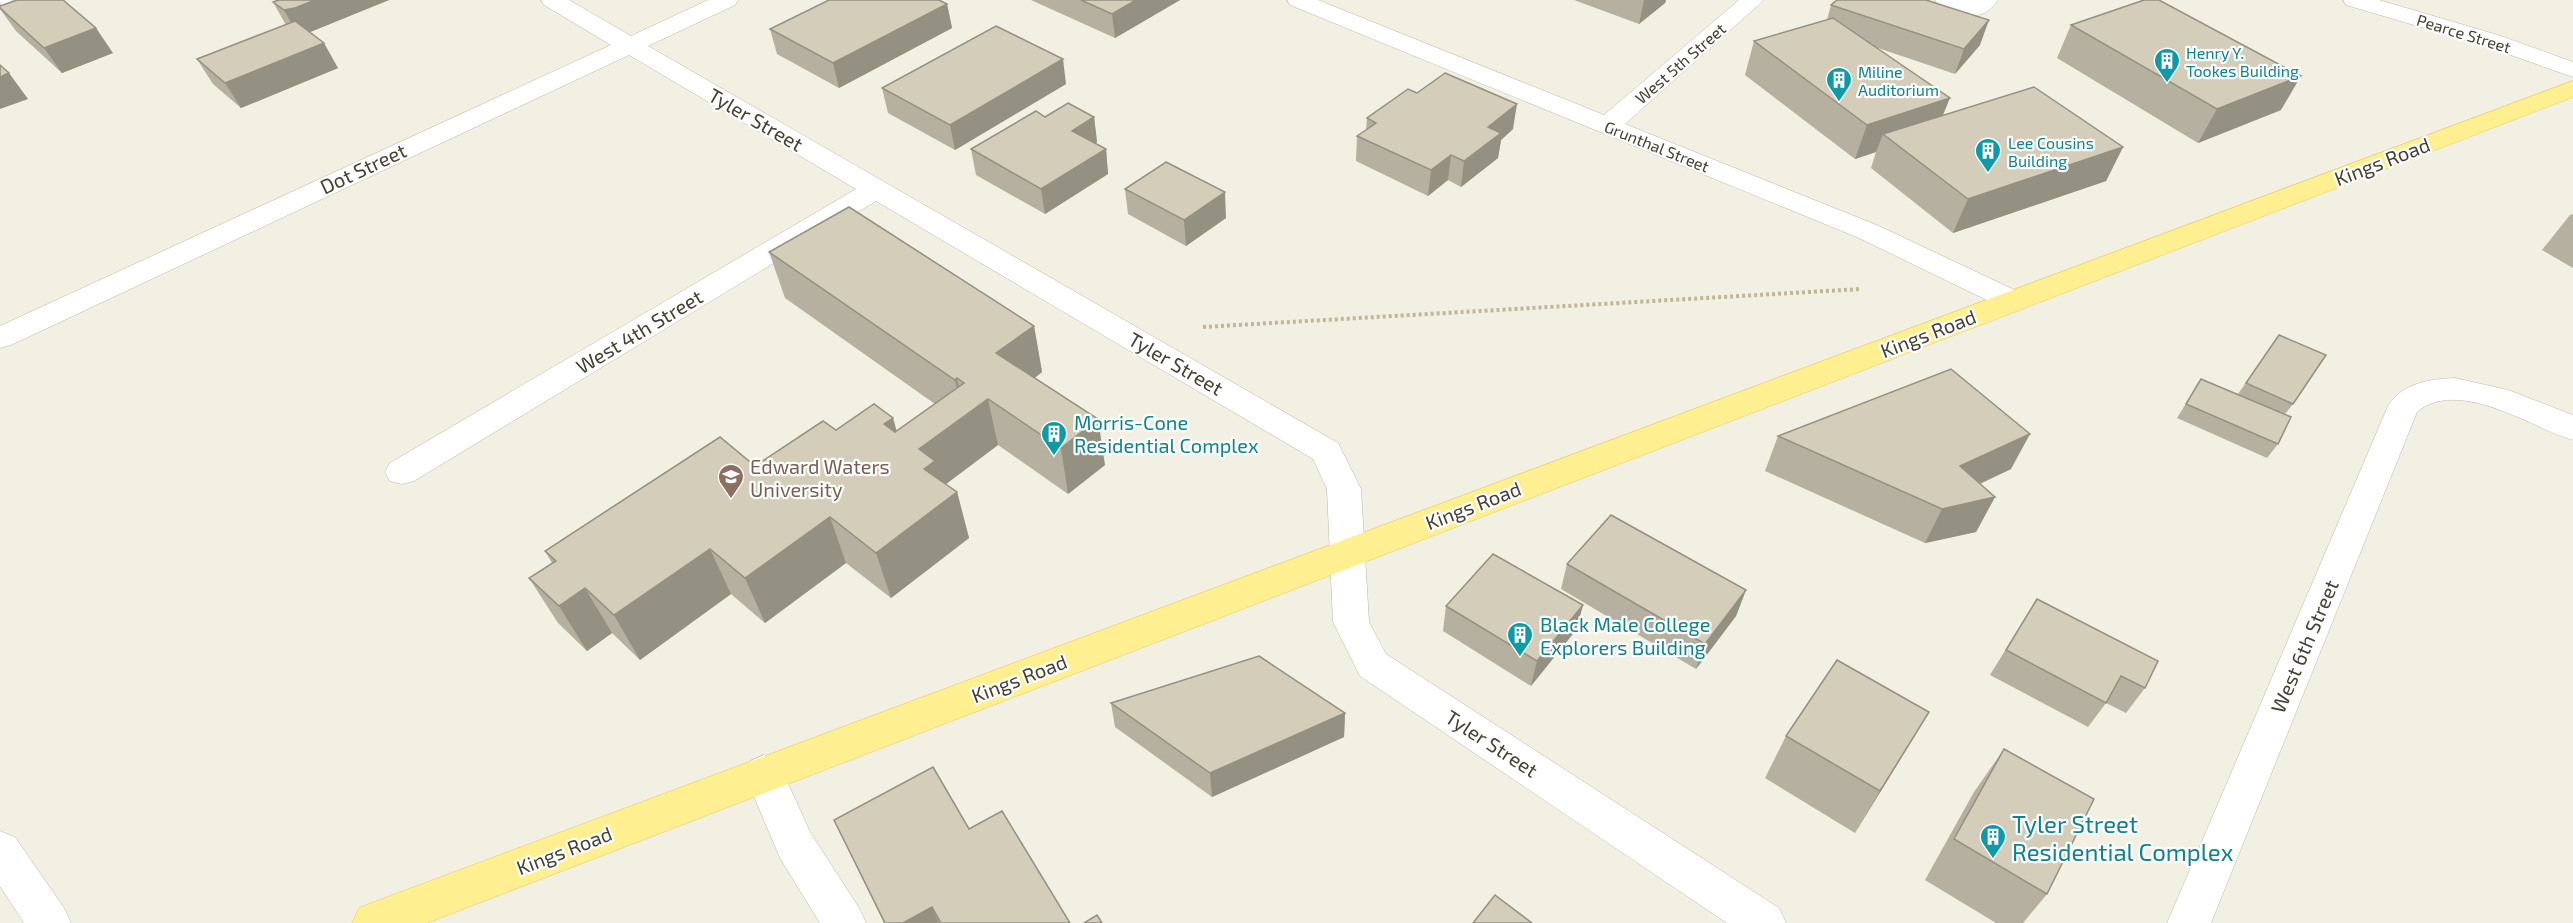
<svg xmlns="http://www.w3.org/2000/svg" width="2573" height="923" font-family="'Exo 2',sans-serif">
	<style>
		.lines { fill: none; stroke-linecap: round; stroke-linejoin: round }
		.service-casing { stroke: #bdb8a6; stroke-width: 1 }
		.minor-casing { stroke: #bdb8a6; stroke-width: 1 }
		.primary-casing { stroke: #e3cf60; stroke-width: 1 }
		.path { stroke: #bfb797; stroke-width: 4; stroke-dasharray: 3 3; stroke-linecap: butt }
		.service { fill: #fff; fill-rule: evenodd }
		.minor { fill: #fff; fill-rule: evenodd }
		.primary { fill: #feef90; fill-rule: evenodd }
		.wall { fill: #b5b09f }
		.shaded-wall { fill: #949082 }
		.building { fill: #d3cdb9; stroke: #949082; stroke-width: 1.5 }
		.labels { text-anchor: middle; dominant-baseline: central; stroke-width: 4.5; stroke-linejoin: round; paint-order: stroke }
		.far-street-label { font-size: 16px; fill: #434033; stroke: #fff }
		.far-culture-label { font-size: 16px; fill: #0d838f; stroke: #fff; text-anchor: start }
		.street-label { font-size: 20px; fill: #434033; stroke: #fff }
		.culture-label { font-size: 20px; fill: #0d838f; stroke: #fff; text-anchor: start }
		.education-label { font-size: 20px; fill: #785e54; stroke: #fff; text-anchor: start }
		.near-culture-label { font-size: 24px; fill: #0d838f; stroke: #fff; text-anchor: start }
	</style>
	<rect width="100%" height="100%" fill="#f2efe3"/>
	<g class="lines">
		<defs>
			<g id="service">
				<path d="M1935,0H1998C1980,26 1963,13 1938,5Z"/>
				<path d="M0,831L15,837L64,908L71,923H24L0,886Z"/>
			</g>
			<g id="minor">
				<path d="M0,0H12L9,5L1,7Z"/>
				<path d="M541,0H569L631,36L708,0H738L735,5L648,46L1338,443L1361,489L1369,622L1386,654L1779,908L1786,923H1727L1360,676L1333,622L1327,489L1313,459L876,201L414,481L402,484L390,481L385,472L390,463L856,189L629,55L11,345L0,348V326L611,45L544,5Z"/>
				<path d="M1287,0H1318L1604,115L1739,0H1764L1625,124L1879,226L2023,294L2028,301L2023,308L2013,311L2003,308L1859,238L1290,5Z"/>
				<path d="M2343,0H2379L2498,35L2573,62V77L2482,45L2346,5Z"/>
				<path d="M2455,378L2508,390L2573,415V440C2530,427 2458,377 2417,412L2211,923H2167L2388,406C2402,383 2430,379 2455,378Z"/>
				<path d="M764,755L778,761L810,832L859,908L866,923H820L780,858L744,773L750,761Z"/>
			</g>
			<path id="primary" d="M2573,81V97L427,923H352L359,908L374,902Z"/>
		</defs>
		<!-- service casing -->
		<use href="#service" class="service-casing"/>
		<!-- minor casing -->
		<use href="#minor" class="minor-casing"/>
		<!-- primary casing -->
		<use href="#primary" class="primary-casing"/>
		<!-- path -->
		<path class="path" d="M1203,327L1861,289"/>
		<!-- service -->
		<use href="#service" class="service"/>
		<!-- minor -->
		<use href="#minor" class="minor"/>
		<!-- primary -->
		<use href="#primary" class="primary"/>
	</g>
	<!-- wall -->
	<g class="wall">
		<path d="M275,0H389L309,32L338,68L241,108L213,84L197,59L286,25L273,2L276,1Z"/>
		<path d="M1031,0H1180L1115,38Z"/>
		<path d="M1574,0H1666L1665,3L1639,24Z"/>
		<path d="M947,4L952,28L839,88L777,54L770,29Z"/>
		<path d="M1831,5L1980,45L1955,74L1875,47L1943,115L2123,147L2106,181L1953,233L1871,168L1876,152L1855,159L1745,75L1754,41L1827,20Z"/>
		<path d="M0,6L113,53L62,73L16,31L0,9Z"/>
		<path d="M2071,25L2281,110L2198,143L2057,58Z"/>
		<path d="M1066,84L955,150L888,113L882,88Z"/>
		<path d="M1417,93L1513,129L1501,140L1498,158L1461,187L1448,180L1428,196L1356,161L1357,136L1366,130L1367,118Z"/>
		<path d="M1045,117H1094L1097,142L1096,143L1106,149L1108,174L1045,214L976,175L971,149Z"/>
		<path d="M1125,189L1226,218L1186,246L1128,214Z"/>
		<path d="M2573,214V268L2542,250L2570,215Z"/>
		<path d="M769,252L1034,326L1042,372L1035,378L1105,465L1068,494L998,445L946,484L957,492L969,538L891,598L846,563L765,623L731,594L640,660L612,633L587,651L558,623L529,578L552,563L545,551L755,466L836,430L893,418L896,431L935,404L785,298Z"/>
		<path d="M2279,335L2293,404L2285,414L2278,444L2267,458L2177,418L2201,379L2238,394Z"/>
		<path d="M1778,436L2011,469L1980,484L1995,497L1976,532L1925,543L1765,471Z"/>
		<path d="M1567,564L1746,590L1736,616L1696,669L1561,589Z"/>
		<path d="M2037,599L2145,688L2126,713L2106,703L2088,727L1990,675Z"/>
		<path d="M1583,605L1576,630L1531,686L1443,631L1446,606Z"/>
		<path d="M1111,703L1345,713L1344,737L1212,797L1115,727Z"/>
		<path d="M1929,712L1855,833L1765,778L1786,736Z"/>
		<path d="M2004,749L2047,894L2023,923H1996L1925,880L1974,792Z"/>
		<path d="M834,820L969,829L1070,923H884Z"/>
	</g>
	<!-- shaded-wall -->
	<g class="shaded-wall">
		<path d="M315,0H389L308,33L298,35L284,10Z"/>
		<path d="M1136,0H1180L1115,38L1112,14Z"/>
		<path d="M1644,0H1666L1665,3L1639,24Z"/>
		<path d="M947,4L952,28L839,88L833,63Z"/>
		<path d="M1989,20L1980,45L1955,74L1964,49Z"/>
		<path d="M96,28L113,53L62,73L44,48Z"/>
		<path d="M324,43L338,68L241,108L225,83Z"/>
		<path d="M1063,59L1066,84L955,150L950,125Z"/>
		<path d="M9,73L28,99L0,109V77Z"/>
		<path d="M2301,76L2281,110L2198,143L2217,109Z"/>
		<path d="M1950,98L1936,132L1883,134L1876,152L1855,159L1867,125Z"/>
		<path d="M1517,104L1513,129L1501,140L1498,158L1461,187L1464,161L1488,127Z"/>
		<path d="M1094,117L1097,142L1075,156L1072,131Z"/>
		<path d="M2123,147L2106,181L1953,233L1968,199Z"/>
		<path d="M1106,149L1108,174L1045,214L1041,189Z"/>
		<path d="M1451,155L1448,180L1428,196L1431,170Z"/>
		<path d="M1225,192L1226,218L1186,246L1184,220Z"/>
		<path d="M1034,326L1042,372L1005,399L996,353Z"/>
		<path d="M957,378L965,415L988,399L998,445L942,487L957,492L969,538L891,598L876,553L919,449L964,417L955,380Z"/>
		<path d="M893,418L906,464L884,424Z"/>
		<path d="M1098,419L1105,465L1068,494L1061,448Z"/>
		<path d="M2030,434L2011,469L1942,501L1960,466Z"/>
		<path d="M1995,497L1976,532L1925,543L1942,509Z"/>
		<path d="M830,517L846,563L765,623L745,578Z"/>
		<path d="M710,549L731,594L640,660L614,615Z"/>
		<path d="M585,588L612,633L587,651L559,606Z"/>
		<path d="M1746,590L1736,616L1696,669L1705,644Z"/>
		<path d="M1583,605L1576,630L1531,686L1537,661Z"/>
		<path d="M1929,712L1903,755L1855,833L1880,791Z"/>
		<path d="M1345,713L1344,737L1212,797L1210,773Z"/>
		<path d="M932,907L939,923H903Z"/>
	</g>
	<!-- building -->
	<g class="building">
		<path d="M17,0H63L96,28L44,48L0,8V6Z"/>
		<path d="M279,0H315L295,8L284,10L273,2Z"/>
		<path d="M829,0H939L947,4L833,63L770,29Z"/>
		<path d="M1081,0H1136L1112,14Z"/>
		<path d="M1837,0H1926L1989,20L1964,49L1831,5Z"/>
		<path d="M2144,0H2159L2301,76L2217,109L2071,25Z"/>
		<path d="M1833,18L1950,98L1867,125L1754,41Z"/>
		<path d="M295,21L324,43L225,83L197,59Z"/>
		<path d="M996,26L1063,59L950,125L882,88Z"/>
		<path d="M0,65L9,73L0,77Z"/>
		<path d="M1445,73L1517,104L1488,127L1501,133L1464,161L1451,155L1431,170L1357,136L1376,123L1367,118L1408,89L1417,93Z"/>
		<path d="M2034,87L2123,147L1968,199L1883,134Z"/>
		<path d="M1068,103L1094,117L1072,131L1106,149L1041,189L971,149L1036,111L1045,117Z"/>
		<path d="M1166,162L1225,192L1184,220L1125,189Z"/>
		<path d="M849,207L1034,326L996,353L1098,419L1061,448L988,399L919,449L935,461L924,469L957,492L876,553L830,517L745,578L710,549L614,615L585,588L559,606L529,578L556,561L545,551L720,437L755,466L823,421L836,430L874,404L893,418L884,424L895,432L964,383L957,378L955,380L769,252Z"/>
		<path d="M2279,335L2326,355L2293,404L2246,383Z"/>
		<path d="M1951,369L2030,434L1960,466L1995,497L1942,509L1778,436Z"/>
		<path d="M2201,379L2291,417L2278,444L2186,404Z"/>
		<path d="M1611,515L1746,590L1705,644L1567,564Z"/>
		<path d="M1493,554L1583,605L1537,661L1446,606Z"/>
		<path d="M2037,599L2158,661L2145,688L2121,676L2106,703L2006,650Z"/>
		<path d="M1259,656L1345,713L1210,773L1111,703Z"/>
		<path d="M1837,660L1929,712L1880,791L1786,736Z"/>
		<path d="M2004,749L2094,799L2047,894L1954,839Z"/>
		<path d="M933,767L969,829L1002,811L1070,923H941L932,907L903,923H885L834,820Z"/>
		<path d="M1495,895L1532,923H1473Z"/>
		<path d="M1097,915L1102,923H1084Z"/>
	</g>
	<!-- icons -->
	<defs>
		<symbol id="building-pin" viewBox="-11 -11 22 30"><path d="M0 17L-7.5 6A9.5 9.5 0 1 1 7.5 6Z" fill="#0f9aa8" stroke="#fff"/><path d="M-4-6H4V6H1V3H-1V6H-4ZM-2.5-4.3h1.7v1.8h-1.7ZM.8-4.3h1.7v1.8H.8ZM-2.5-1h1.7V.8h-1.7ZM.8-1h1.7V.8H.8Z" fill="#fff"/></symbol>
		<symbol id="university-pin" viewBox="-11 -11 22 30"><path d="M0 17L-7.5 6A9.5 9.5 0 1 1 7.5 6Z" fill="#8d6e63" stroke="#fff"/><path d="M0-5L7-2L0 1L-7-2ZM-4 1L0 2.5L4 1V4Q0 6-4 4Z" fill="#fff"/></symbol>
	</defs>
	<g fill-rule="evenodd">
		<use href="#building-pin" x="2152" y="46" width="30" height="40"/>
		<use href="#building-pin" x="1824" y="65" width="30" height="40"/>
		<use href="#building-pin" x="1973" y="136" width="30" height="40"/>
		<use href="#building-pin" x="1039" y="419" width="30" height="40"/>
		<use href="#university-pin" x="716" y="462" width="30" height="40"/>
		<use href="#building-pin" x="1505" y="620" width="30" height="40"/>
		<use href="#building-pin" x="1978" y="822" width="30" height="40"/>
	</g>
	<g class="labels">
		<!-- far-street labels -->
		<g class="far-street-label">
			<text transform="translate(2464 33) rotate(17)">Pearce Street</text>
			<text transform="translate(1680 63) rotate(-41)">West 5th Street</text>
			<text transform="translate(1657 146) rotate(22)">Grunthal Street</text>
		</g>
		<!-- far-culture labels -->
		<g class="far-culture-label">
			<text x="2186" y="52">Henry Y.<tspan x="2186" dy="18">Tookes Building</tspan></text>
			<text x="1858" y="71">Miline<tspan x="1858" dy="18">Auditorium</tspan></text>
			<text x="2008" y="142">Lee Cousins<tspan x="2008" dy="18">Building</tspan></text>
		</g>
		<!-- street labels -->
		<g class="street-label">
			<text transform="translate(756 119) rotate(30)">Tyler Street</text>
			<text transform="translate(2382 161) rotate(-21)">Kings Road</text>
			<text transform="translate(363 168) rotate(-25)">Dot Street</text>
			<text transform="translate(639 331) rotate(-31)">West 4th Street</text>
			<text transform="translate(1928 333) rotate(-21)">Kings Road</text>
			<text transform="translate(1176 363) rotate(30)">Tyler Street</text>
			<text transform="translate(1473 505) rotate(-21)">Kings Road</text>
			<text transform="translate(2304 646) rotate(-67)">West 6th Street</text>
			<text transform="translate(1019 678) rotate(-21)">Kings Road</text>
			<text transform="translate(1492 743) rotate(33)">Tyler Street</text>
			<text transform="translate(564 850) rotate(-21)">Kings Road</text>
		</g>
		<!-- culture labels -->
		<g class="culture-label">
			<text x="1074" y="422">Morris-Cone<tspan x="1074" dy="23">Residential Complex</tspan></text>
			<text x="1540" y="624">Black Male College<tspan x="1540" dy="23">Explorers Building</tspan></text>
		</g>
		<!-- education labels -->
		<g class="education-label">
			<text x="750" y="466">Edward Waters<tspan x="750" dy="23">University</tspan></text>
		</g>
		<!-- near-culture labels -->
		<g class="near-culture-label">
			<text x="2012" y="823">Tyler Street<tspan x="2012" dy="28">Residential Complex</tspan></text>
		</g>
	</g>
</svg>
